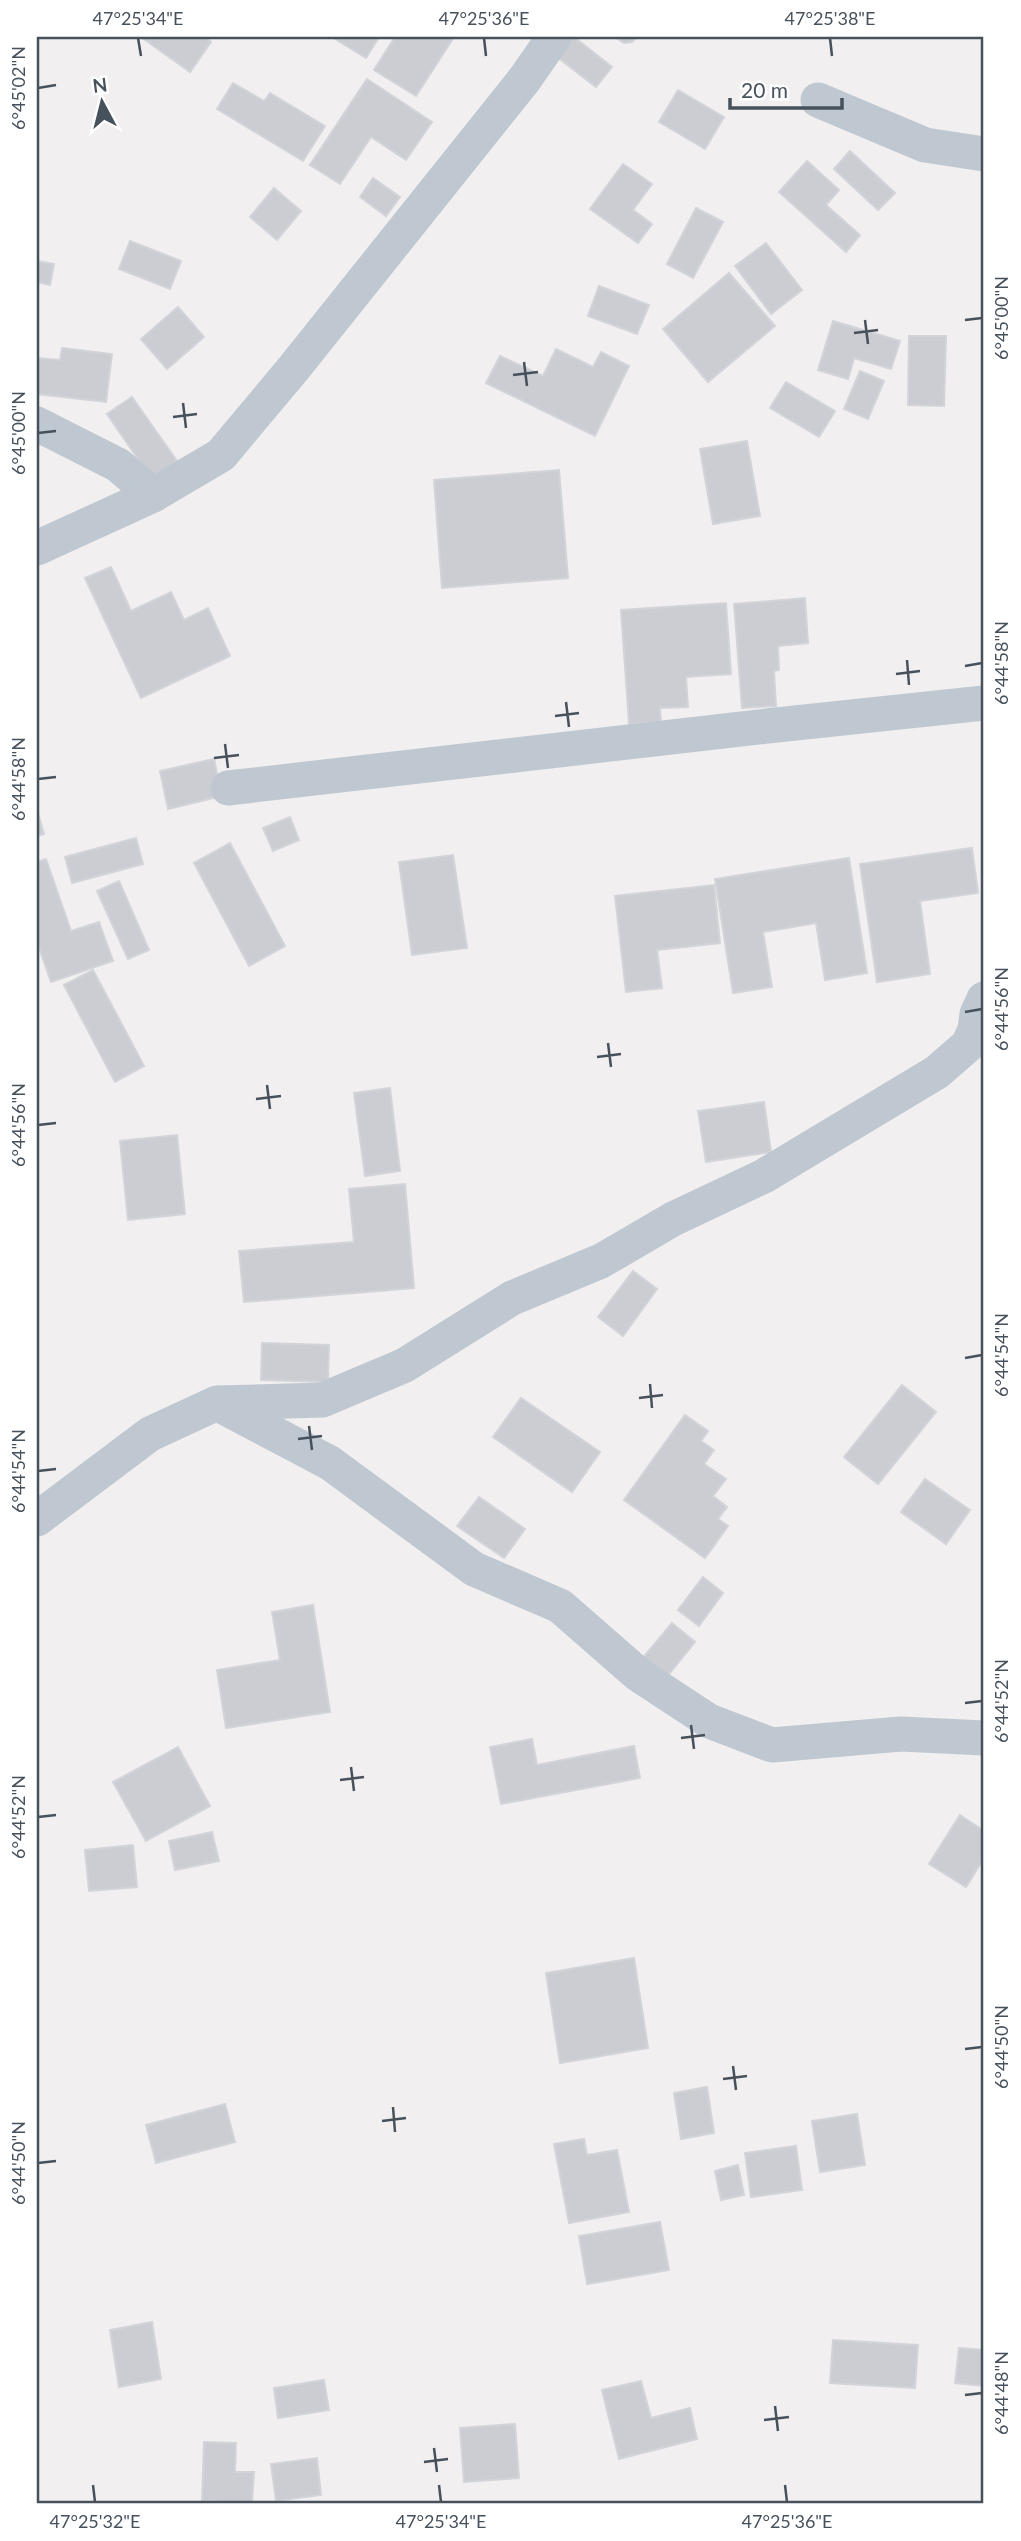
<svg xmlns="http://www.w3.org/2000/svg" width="1021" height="2541" font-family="Lato,sans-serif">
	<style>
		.building { fill: #cbcdd3; stroke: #d3d4da; stroke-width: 2 }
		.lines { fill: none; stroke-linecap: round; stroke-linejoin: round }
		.minor { stroke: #bfc8d1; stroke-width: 35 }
		.ticks { fill: none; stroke: #47515c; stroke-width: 2.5 }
		.neatline { fill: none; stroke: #47515c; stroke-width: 2.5 }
		.ticks-label { font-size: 18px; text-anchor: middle; fill: #47515c }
	</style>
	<rect width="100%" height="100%" fill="#f1efef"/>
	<!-- building -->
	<g class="building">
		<path d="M141,37H204L211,42L190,72Z"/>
		<path d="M332,37H373L378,39L366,58Z"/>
		<path d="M395,37H454L416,96L374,70Z"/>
		<path d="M565,37H574L612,67L596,87L552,53Z"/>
		<path d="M615,37H637L632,42L624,43Z"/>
		<path d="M367,79L432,122L406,160L371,137L340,184L310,165Z"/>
		<path d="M233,83L264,101L270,93L325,126L303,161L217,109Z"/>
		<path d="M678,90L724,117L705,149L659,122Z"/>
		<path d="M850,151L895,193L878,210L834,169Z"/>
		<path d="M807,161L839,190L826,205L860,235L846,252L779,192Z"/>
		<path d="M623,164L652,184L633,210L652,224L638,243L590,209Z"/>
		<path d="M373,178L400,197L386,216L360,197Z"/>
		<path d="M274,188L301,211L277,240L250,217Z"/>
		<path d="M696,208L723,222L693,278L667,264Z"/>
		<path d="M130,241L181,261L170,289L119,269Z"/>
		<path d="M766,243L802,290L771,314L735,266Z"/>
		<path d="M37,261L54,264L50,285L37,282Z"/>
		<path d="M729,273L775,326L708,382L663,329Z"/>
		<path d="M599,286L649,305L637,334L588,316Z"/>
		<path d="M178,307L204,337L167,369L141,339Z"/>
		<path d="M833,321L900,341L891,369L854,358L848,379L818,370Z"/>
		<path d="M909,336H946L944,406L908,405Z"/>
		<path d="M62,348L112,354L106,402L37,394V358L60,360Z"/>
		<path d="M556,349L593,367L601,352L629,366L595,436L486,383L500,356L543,376Z"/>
		<path d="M860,371L884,381L868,419L844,409Z"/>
		<path d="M786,382L835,411L819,437L770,408Z"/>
		<path d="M132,397L177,461L151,478L107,414Z"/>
		<path d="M747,441L760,516L713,524L700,449Z"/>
		<path d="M559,470L568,578L442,588L434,480Z"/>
		<path d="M111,567L131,611L171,592L184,620L208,608L230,656L141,698L85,578Z"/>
		<path d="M805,598L808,643L778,646L779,670L774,671L776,706L742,708L734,604Z"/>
		<path d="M726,603L731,674L686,677L688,707L660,708L661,722L629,724L621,610Z"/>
		<path d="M214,759L222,796L168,809L160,771Z"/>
		<path d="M37,810L44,834L37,836Z"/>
		<path d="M290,817L299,840L273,851L263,828Z"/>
		<path d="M136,838L143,864L72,883L65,857Z"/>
		<path d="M230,843L285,946L249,966L194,863Z"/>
		<path d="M972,848L978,893L920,901L930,974L877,982L860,864Z"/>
		<path d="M453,855L467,948L412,955L399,862Z"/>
		<path d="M849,858L867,973L825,980L816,923L763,932L772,987L733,993L715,879Z"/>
		<path d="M46,859L71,931L99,922L113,961L51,982L37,942V862Z"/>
		<path d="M119,881L149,950L128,959L97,891Z"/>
		<path d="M714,885L720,943L657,950L662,988L626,992L615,896Z"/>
		<path d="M93,970L144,1066L115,1082L64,985Z"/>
		<path d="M390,1088L400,1171L365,1176L354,1093Z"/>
		<path d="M764,1102L771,1152L706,1162L698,1111Z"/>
		<path d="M177,1135L185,1214L128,1220L120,1141Z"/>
		<path d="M405,1184L414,1288L244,1302L239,1251L354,1242L349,1189Z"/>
		<path d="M633,1271L657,1289L623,1336L598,1317Z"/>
		<path d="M262,1343L329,1345L328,1382L261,1380Z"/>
		<path d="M902,1385L936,1412L878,1484L844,1457Z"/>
		<path d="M521,1398L600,1452L572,1492L493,1437Z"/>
		<path d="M685,1415L708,1431L701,1441L714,1450L704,1464L726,1479L713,1496L727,1507L718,1519L728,1526L705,1558L624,1500Z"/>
		<path d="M925,1479L970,1510L946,1544L901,1512Z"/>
		<path d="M479,1497L525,1529L504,1558L457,1526Z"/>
		<path d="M703,1577L723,1593L699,1626L678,1610Z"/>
		<path d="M313,1605L330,1712L226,1728L217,1670L280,1660L272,1612Z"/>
		<path d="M672,1623L695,1642L665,1679L641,1660Z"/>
		<path d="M532,1739L537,1765L634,1746L640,1778L501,1804L490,1747Z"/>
		<path d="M178,1747L210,1806L146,1841L113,1782Z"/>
		<path d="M960,1815L984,1831V1858L966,1887L929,1864Z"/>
		<path d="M212,1832L219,1861L175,1870L169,1841Z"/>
		<path d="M133,1845L137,1887L89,1891L85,1850Z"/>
		<path d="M634,1958L648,2048L560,2063L546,1973Z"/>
		<path d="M707,2087L714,2133L681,2139L674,2093Z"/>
		<path d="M225,2104L235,2142L156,2163L146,2125Z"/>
		<path d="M857,2114L865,2165L820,2172L812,2121Z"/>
		<path d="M584,2139L587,2155L617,2150L629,2212L569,2223L554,2144Z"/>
		<path d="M796,2146L802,2190L751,2197L745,2153Z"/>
		<path d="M738,2165L744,2195L721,2200L715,2171Z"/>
		<path d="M660,2222L669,2270L587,2284L579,2236Z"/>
		<path d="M152,2322L161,2379L119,2387L110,2330Z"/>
		<path d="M833,2340L918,2345L915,2388L830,2383Z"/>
		<path d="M959,2348L984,2350V2386L955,2383Z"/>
		<path d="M324,2380L329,2410L278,2418L274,2388Z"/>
		<path d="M641,2381L651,2418L690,2408L697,2439L619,2459L602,2390Z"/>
		<path d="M515,2424L519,2478L464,2482L460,2428Z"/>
		<path d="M204,2442L236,2443L235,2472H254L252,2503L202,2501Z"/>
		<path d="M317,2458L321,2495L276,2501L271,2464Z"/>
	</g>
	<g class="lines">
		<!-- minor -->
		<g class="minor">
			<path d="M818,100L925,145L984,154"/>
			<path d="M37,424L118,465L153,495"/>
			<path d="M37,548L153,495L221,455L293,369L524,80L554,37"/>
			<path d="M228,788L767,726L984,703"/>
			<path d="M220,1405L330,1463L474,1569L560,1606L639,1675L709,1721L772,1745L901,1734L984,1738"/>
			<path d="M37,1519L150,1434L217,1403L322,1400L405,1365L512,1298L601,1261L673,1219L764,1176L937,1072L968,1045L975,1030L977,1014L984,999"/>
		</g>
	</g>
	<!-- ticks -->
	<path class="ticks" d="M138,38L141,56M484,38L486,56M830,38L832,56M38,88L56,85M865,320L868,344M965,320L982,318M854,333L878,330M524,362L527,386M513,375L538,372M183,403L186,428M173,417L197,414M38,433L56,431M907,660L909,685M965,666L982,663M896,674L920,671M566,702L569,727M555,716L579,713M225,744L228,768M214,758L239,755M38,779L56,777M965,1012L982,1009M608,1043L611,1067M597,1057L621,1054M267,1085L270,1109M256,1099L281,1096M38,1125L56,1123M965,1358L982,1355M650,1384L652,1408M639,1398L663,1395M309,1426L312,1450M298,1439L322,1436M38,1471L56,1469M965,1703L982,1701M691,1725L694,1749M681,1738L705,1735M351,1767L354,1791M340,1780L364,1777M38,1817L56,1815M965,2049L982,2047M733,2066L736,2090M723,2079L747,2076M393,2107L395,2132M382,2121L406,2118M38,2163L56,2161M965,2395L982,2393M775,2406L778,2431M764,2420L789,2417M434,2448L437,2472M424,2462L448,2459M93,2485L95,2502M439,2485L441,2502M785,2485L787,2502"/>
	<!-- border -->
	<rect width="1021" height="2541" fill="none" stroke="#ffffff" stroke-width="77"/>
	<!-- north arrow -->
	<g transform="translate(102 102) rotate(353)" stroke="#ffffff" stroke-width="5" paint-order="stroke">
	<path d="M0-5L12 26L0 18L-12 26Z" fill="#47515c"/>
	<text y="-10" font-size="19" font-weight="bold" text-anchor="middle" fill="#47515c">N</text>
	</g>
	<!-- scale -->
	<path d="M730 98v10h112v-10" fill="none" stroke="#47515c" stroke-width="3.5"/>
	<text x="741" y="98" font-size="21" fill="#47515c" stroke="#ffffff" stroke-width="5" paint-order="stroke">20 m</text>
	<rect x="38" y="38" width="944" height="2464" class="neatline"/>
	<g class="ticks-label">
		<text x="138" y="25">47°25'34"E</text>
		<text x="484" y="25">47°25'36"E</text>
		<text x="830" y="25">47°25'38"E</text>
		<text transform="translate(19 88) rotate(-90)" y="6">6°45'02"N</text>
		<text transform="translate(1002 318) rotate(-90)" y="6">6°45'00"N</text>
		<text transform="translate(19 433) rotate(-90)" y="6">6°45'00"N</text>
		<text transform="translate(1002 663) rotate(-90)" y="6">6°44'58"N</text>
		<text transform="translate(19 779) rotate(-90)" y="6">6°44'58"N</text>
		<text transform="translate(1002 1009) rotate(-90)" y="6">6°44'56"N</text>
		<text transform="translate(19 1125) rotate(-90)" y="6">6°44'56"N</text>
		<text transform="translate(1002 1355) rotate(-90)" y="6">6°44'54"N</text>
		<text transform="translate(19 1471) rotate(-90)" y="6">6°44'54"N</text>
		<text transform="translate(1002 1701) rotate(-90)" y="6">6°44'52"N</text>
		<text transform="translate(19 1817) rotate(-90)" y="6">6°44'52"N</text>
		<text transform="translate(1002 2047) rotate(-90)" y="6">6°44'50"N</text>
		<text transform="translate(19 2163) rotate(-90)" y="6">6°44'50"N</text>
		<text transform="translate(1002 2393) rotate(-90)" y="6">6°44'48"N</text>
		<text x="95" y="2528">47°25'32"E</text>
		<text x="441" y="2528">47°25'34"E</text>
		<text x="787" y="2528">47°25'36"E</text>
	</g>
</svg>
